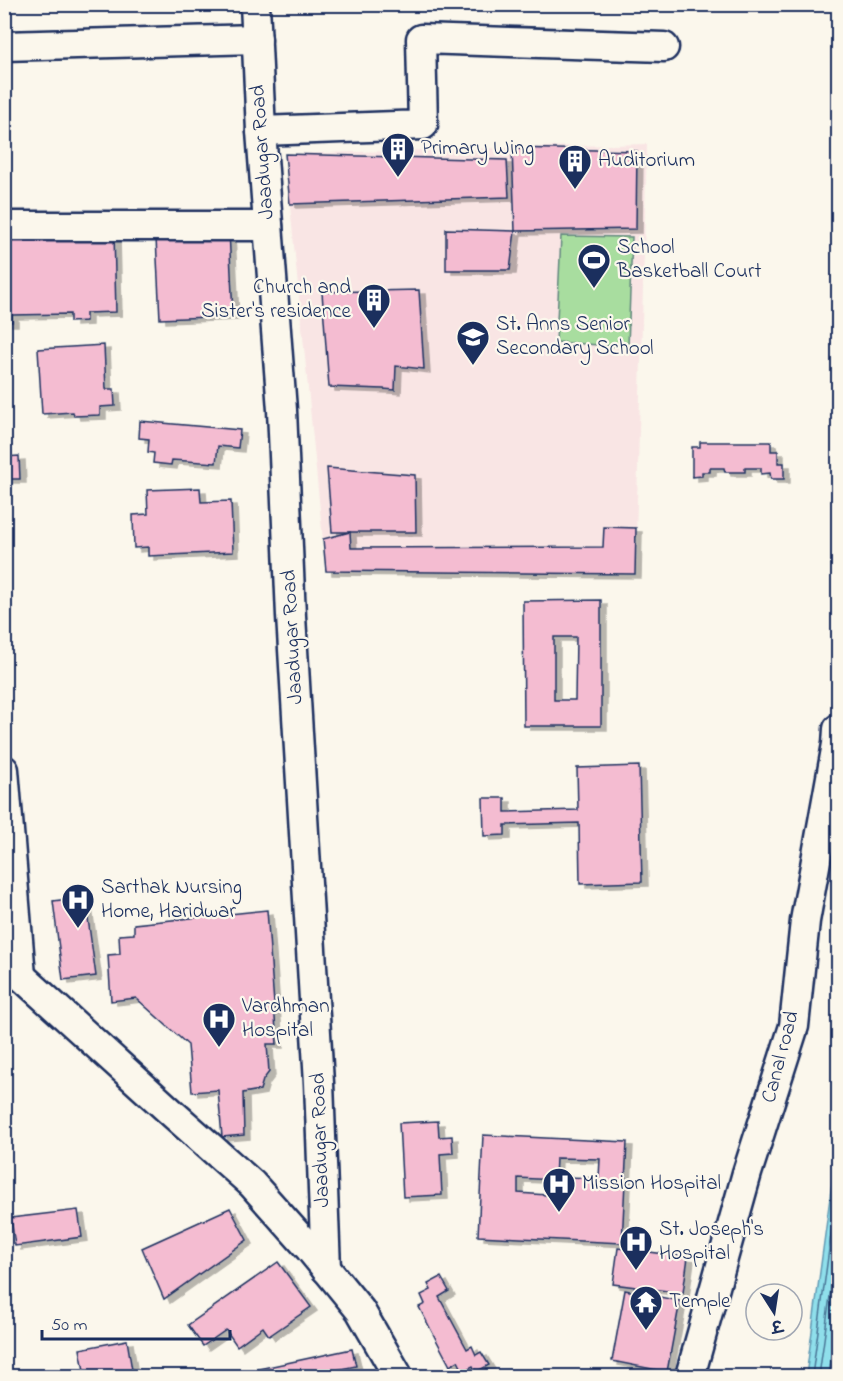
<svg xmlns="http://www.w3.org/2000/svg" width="843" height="1381" font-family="'Indie Flower','Playpen Sans Deva',sans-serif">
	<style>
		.built { fill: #f9e5e4 }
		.green { fill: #a8dd9f; stroke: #62867e; stroke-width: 1.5 }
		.water { fill: #8fdfeb; stroke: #6199b3; stroke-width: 1.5 }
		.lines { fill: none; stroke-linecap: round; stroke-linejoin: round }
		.shore { stroke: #497596; stroke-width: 1.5 }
		.building { fill: #f4bcd1; stroke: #1b2f5e; stroke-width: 1.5; fill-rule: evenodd; filter: url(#shadow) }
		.minor-casing { stroke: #1b2f5e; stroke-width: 33 }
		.minor { stroke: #fbf7ec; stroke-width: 28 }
		.labels { text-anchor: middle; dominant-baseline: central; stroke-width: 4.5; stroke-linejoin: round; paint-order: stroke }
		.poi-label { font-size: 21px; fill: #1b2f5e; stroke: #fbf7ec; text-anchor: start }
		.street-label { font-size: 21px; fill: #1b2f5e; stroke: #fbf7ec }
	</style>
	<defs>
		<filter id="shadow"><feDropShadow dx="6" dy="4" stdDeviation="0" flood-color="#0004"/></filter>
	</defs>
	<rect width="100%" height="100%" fill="#fbf7ec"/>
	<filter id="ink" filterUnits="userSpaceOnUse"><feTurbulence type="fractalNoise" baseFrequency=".0167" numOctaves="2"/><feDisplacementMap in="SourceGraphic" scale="12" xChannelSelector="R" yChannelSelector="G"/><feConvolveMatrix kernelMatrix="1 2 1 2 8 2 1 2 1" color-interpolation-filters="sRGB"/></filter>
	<g filter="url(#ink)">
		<!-- built -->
		<path class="built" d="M647,144L635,574L326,571L285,154Z"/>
		<!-- green -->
		<path class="green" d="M561,236L632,237L628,347L556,342Z"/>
		<!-- water -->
		<path class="water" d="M838,1138V1376H806Z"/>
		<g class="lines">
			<!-- shore -->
			<g class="shore">
				<path d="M812,1376L838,1182"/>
				<path d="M819,1376L838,1238"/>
				<path d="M829,1376L838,1304"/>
			</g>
		</g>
		<!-- building -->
		<g class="building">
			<path d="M512,148L637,151L636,229L515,231Z"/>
			<path d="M285,154L507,160L509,197L290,204Z"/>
			<path d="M446,229L515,231L510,270H446Z"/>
			<path d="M229,230L233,316L160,319L156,238Z"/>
			<path d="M114,233L116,312L86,313V321L70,322V314L12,315V322H4V237Z"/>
			<path d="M419,290L424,369L396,366L395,390L383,389L329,387L322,292Z"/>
			<path d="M104,345L106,389H114L115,406L100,407V415L74,416L73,412L42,414L38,349Z"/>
			<path d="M140,421L240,430L238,448L218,446L216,463L172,460L171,465L153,463L154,453L148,452L149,439L139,438Z"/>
			<path d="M700,442H771V451H778V463H784V479H771L770,473L761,474V468H745V472H725L724,468H710V472H702V476L692,477V447H700Z"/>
			<path d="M19,456L20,479H4V457Z"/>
			<path d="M327,468L415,475L416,532H332Z"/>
			<path d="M200,488L201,502L231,501L233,552L148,556V547L134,548L133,515L148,514L147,490Z"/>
			<path d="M604,527L636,528L635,574L326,571L323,539L350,532L351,548L603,547Z"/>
			<path d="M601,600V726H524L523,601ZM554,637H576L575,700H554Z"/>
			<path d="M639,766L642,882L580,884L579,823L505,825V835L484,836L483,798H505V812L578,810L577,768Z"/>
			<path d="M85,897L96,976L63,980L53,901Z"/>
			<path d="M267,910L277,1044H267L269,1072L263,1080L260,1090L243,1093L244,1135L222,1137L218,1090L192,1092L188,1045L136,998L111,1001L108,955L120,954L119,935L134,934V924Z"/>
			<path d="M438,1121L439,1137L452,1136L453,1153L440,1154L442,1195L403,1197L399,1123Z"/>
			<path d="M483,1135L627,1142L622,1243L478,1236ZM556,1158L600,1159L599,1178L563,1177L562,1196L518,1193V1178L555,1180Z"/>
			<path d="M230,1208L247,1240L164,1299L142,1248Z"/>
			<path d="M78,1210L82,1237L15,1246L11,1218Z"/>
			<path d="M618,1248L688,1257L683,1293L613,1284Z"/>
			<path d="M278,1262L311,1307L269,1336L263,1327L237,1346L226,1330L203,1346L188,1325Z"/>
			<path d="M441,1277L449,1291L439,1297L467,1349L472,1346L476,1355L481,1352L489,1365L476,1372L473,1366L463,1371L458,1361L450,1366L419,1307L425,1304L421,1295L431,1290L428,1284Z"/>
			<path d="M625,1290L680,1301L667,1372L612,1361Z"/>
			<path d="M127,1340L133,1376H85L80,1349Z"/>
			<path d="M352,1349L356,1366L306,1376H241L240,1373Z"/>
		</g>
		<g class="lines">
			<defs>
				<g id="minor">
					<path d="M255,4L261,131L282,410L291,616L319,1083L326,1269"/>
					<path d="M4,46L257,39"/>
					<path d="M261,131L423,125L421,39L664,47"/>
					<path d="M4,226H268"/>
					<path d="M4,770L21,976"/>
					<path d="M4,965L21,976L172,1113L252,1184L310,1249L360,1310L398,1376"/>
					<path d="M690,1376L747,1173L794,1026L805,921L837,744L838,729"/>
				</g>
			</defs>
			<!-- minor casing -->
			<use href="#minor" class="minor-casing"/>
			<!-- minor -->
			<use href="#minor" class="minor"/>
		</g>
	</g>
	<!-- icons -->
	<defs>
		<symbol id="building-pin" viewBox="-11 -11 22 30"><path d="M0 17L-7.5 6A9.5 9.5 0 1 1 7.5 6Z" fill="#1b2f5e" stroke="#fbf7ec"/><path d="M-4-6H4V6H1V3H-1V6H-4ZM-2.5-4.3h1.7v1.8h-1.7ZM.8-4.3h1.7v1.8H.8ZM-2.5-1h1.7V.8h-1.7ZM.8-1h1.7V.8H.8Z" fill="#fff"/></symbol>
		<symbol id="stadium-pin" viewBox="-11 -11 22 30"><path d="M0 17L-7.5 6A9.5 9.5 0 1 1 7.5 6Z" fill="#1b2f5e" stroke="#fbf7ec"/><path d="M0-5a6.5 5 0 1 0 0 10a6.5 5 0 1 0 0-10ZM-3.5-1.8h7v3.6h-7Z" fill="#fff"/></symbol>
		<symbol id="school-pin" viewBox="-11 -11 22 30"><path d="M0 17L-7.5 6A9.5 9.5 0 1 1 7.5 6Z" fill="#1b2f5e" stroke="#fbf7ec"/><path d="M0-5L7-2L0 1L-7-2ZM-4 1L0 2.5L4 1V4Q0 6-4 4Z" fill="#fff"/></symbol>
		<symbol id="hospital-pin" viewBox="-11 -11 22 30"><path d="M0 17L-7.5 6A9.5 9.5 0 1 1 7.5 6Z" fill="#1b2f5e" stroke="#fbf7ec"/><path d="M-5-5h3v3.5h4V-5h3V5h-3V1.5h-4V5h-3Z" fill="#fff"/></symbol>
		<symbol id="temple-pin" viewBox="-11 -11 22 30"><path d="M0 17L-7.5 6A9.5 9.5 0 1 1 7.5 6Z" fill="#1b2f5e" stroke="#fbf7ec"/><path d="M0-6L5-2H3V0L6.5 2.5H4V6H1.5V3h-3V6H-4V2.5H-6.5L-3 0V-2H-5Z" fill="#fff"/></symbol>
	</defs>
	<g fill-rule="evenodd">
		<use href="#building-pin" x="379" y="130" width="38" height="52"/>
		<use href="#building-pin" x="556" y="142" width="38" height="52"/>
		<use href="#stadium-pin" x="575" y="241" width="38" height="52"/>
		<use href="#building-pin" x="355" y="281" width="38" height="52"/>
		<use href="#school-pin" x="454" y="318" width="38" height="52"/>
		<use href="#hospital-pin" x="59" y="881" width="38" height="52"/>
		<use href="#hospital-pin" x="200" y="1000" width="38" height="52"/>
		<use href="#hospital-pin" x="540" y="1165" width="38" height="52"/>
		<use href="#hospital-pin" x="617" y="1223" width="38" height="52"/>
		<use href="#temple-pin" x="627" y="1283" width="38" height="52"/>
	</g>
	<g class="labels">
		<!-- poi labels -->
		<g class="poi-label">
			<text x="421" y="149">Primary Wing</text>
			<text x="598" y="161">Auditorium</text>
			<text x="617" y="248">School<tspan x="617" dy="24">Basketball Court</tspan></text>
			<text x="351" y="288" text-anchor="end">Church and<tspan x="351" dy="24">Sister's residence</tspan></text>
			<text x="496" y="325">St. Anns Senior<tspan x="496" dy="24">Secondary School</tspan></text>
			<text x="101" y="888">Sarthak Nursing<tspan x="101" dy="24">Home, Haridwar</tspan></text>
			<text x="242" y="1007">Vardhman<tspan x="242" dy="24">Hospital</tspan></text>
			<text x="582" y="1184">Mission Hospital</text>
			<text x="659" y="1230">St. Joseph's<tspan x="659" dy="24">Hospital</tspan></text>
			<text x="669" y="1302">Temple</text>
		</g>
		<!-- street labels -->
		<g class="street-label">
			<text transform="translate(263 152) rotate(-94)">Jaadugar Road</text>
			<text transform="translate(293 637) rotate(-93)">Jaadugar Road</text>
			<text transform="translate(781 1057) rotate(-75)">Canal road</text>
			<text transform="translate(321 1140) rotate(-92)">Jaadugar Road</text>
		</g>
	</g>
	<!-- margin -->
	<rect width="843" height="1381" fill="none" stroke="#fbf7ec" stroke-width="24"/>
	<rect x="12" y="12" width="819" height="1357" fill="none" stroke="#1b2f5e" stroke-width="2" filter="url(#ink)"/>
	<!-- north arrow -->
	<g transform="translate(774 1312) rotate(168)"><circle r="28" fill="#fbf7ec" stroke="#a1a7b3" stroke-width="1.5"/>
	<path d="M0-4.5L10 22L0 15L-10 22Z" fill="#1b2f5e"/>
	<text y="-9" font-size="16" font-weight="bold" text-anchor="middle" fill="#1b2f5e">उ</text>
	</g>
	<!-- scale -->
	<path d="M42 1330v9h188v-9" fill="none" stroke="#1b2f5e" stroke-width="3"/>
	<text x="51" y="1330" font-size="18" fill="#1b2f5e" stroke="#fbf7ec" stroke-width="4.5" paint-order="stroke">50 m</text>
</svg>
